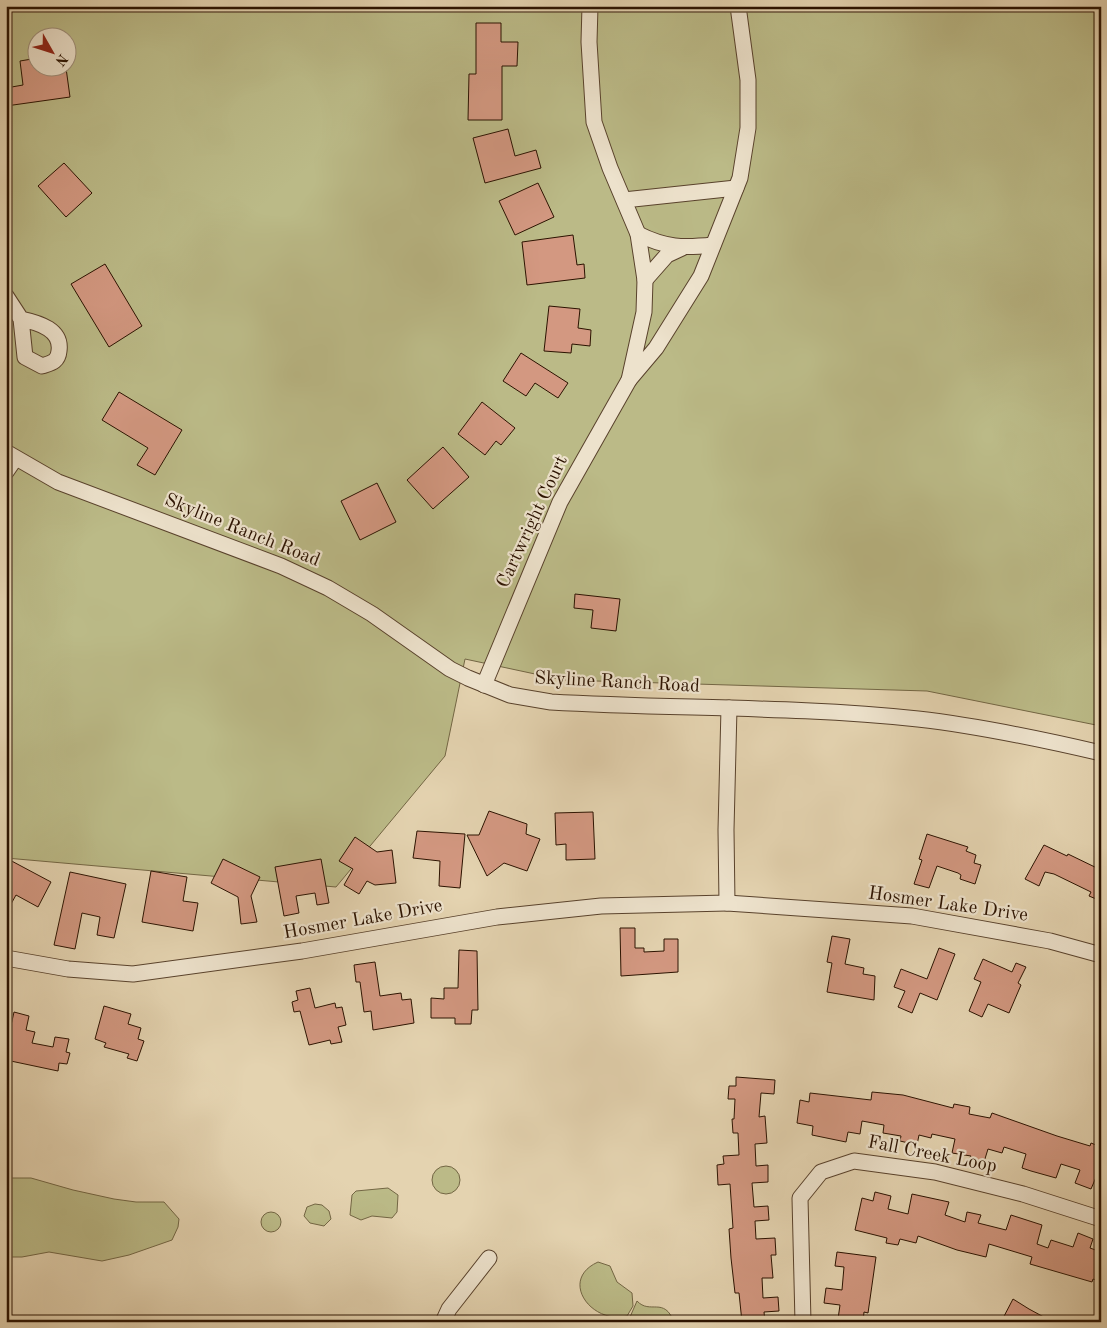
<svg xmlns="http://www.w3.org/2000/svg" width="1107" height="1328" font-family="'Old Standard TT',serif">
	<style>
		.green { fill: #bbba87; stroke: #736644; fill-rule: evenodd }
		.building { fill: #d39881; stroke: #2b1200 }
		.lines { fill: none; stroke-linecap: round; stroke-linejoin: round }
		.minor-casing { stroke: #59422c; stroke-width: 17 }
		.minor { stroke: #ede2cc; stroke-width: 15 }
		.labels { text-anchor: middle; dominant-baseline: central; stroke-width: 4.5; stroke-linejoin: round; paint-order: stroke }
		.street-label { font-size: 19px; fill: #2b1200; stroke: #ede2cc }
	</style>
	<rect width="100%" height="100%" fill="#e4d3b0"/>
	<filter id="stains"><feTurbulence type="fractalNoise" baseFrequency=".004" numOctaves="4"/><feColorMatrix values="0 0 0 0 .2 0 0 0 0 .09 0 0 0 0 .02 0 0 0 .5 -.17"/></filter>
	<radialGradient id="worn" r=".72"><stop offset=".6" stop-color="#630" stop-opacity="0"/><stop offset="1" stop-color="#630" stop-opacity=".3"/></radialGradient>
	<!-- green -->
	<g class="green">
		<path d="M6,6H1101V726L927,691L563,680L465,659L445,756L336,887L6,858ZM38,38H68V68H38Z"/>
		<circle cx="446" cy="1180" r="14"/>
		<path d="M6,1178H31L73,1190L114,1199L136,1202H164L179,1219L178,1227L172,1240L129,1255L102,1261L49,1252L22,1257H6Z"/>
		<path d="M388,1188L398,1195L397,1212L392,1218L372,1216L361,1220L350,1215L352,1195L356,1191Z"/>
		<path d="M315,1204L322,1205L329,1211L331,1219L324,1226L310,1223L304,1216L307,1207Z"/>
		<circle cx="271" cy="1222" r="10"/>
		<path d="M598,1262L610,1266L617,1282L632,1293L633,1306L627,1316C592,1325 558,1280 598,1262Z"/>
		<path d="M637,1301C650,1315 664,1296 674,1322H619L630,1317Z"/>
	</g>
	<!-- building -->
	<g class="building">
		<path d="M476,23H501V42H518L517,66H502V120H468L469,74H476Z"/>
		<path d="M38,58V68H66L70,97L6,106V88L23,85L20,61Z"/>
		<path d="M508,129L515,156L536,150L541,168L485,183L473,138Z"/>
		<path d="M64,163L92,193L66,217L38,186Z"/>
		<path d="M538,183L554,217L515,235L499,201Z"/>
		<path d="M573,235L577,265L584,264L585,278L527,285L522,242Z"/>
		<path d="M105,264L142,326L109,347L71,284Z"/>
		<path d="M549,306L580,309L578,328L591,330L590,346L572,344L571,353L544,351Z"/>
		<path d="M521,353L568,383L558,398L535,383L526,396L503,381Z"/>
		<path d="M119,392L182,430L155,475L137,465L148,448L102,420Z"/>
		<path d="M482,402L515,428L501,445L496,441L485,455L458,434Z"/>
		<path d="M443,447L469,477L433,509L407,480Z"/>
		<path d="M377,483L396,522L360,540L341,501Z"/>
		<path d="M575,594L620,599L616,631L591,628L593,610L574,608Z"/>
		<path d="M489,811L527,824L526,834L540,839L527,871L504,863L487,876L467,835H479Z"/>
		<path d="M593,812L595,859L566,860V844L556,845L555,813Z"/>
		<path d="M417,831L465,834L460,888L439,886L440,861L413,858Z"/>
		<path d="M927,834L968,847L966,851L976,855L974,863L981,865L975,884L960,879L961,875L958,873L937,866L929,888L914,884L922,860L919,859Z"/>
		<path d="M355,837L377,852L392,850L396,883L375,885L367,881L359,894L344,885L353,869L339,861Z"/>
		<path d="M1044,845L1067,856L1068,854L1101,870V901L1089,896L1091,892L1054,874L1045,872L1039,886L1025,879Z"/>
		<path d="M6,858L51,882L38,907L16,895L6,913Z"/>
		<path d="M223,859L260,877L251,896L257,922L241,924L238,897L211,883Z"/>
		<path d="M321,859L329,903L317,905L315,893L296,896L299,913L284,916L275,867Z"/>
		<path d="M151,871L187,877L183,901L198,903L193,931L142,922Z"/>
		<path d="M70,872L126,884L114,938L97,935L100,917L82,913L75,949L54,945Z"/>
		<path d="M620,928H635V948H644V952L664,951V939H678V972L621,976Z"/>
		<path d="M832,936L850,939L845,964L864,968L863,974L875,976L874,1000L827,992L832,963L827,962Z"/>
		<path d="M939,948L955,954L937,1000L920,993L912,1013L898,1007L905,991L894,987L901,969L927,979Z"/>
		<path d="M459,950L477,951L478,1010H472L471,1024H455V1018H431V998L444,999V988H458Z"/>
		<path d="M983,959L1012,972L1016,963L1026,967L1018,983L1021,985L1009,1013L988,1004L982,1017L969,1011L981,982L974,979Z"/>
		<path d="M375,962L380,996L401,993L402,1000L411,999L414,1023L373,1030L371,1011L364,1012L360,982H356L354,965Z"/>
		<path d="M310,988L315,1008L335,1003L336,1008L342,1007L346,1025L338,1027L342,1042L331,1044L330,1040L309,1045L300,1011L294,1012L292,1002L298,1000L296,991Z"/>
		<path d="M104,1006L131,1014L128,1024L141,1028L138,1039L144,1041L137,1061L127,1058L129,1054L104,1047L106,1043L95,1039Z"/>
		<path d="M14,1012L29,1016L26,1030L35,1032L32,1043L53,1047L55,1037L69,1039L66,1052L70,1053L67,1064L59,1063L58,1071L6,1060V1048Z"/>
		<path d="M736,1077L775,1080L774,1094L761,1093L759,1117L765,1116L767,1143L755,1144L756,1166L768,1165V1182L752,1183L754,1207L768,1206L769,1220L755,1221L756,1239L775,1238L776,1255H771L773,1278H762L763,1298L778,1297L779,1311L764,1312L765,1322H742L739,1293H735L731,1258L729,1229L733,1228L730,1184L718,1185L717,1165L724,1164L723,1156L739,1155L738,1133H733L732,1119H734L735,1099H728L729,1086H736Z"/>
		<path d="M872,1092L903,1095L953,1108L954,1104L970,1107L969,1114L990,1118L992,1113L1057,1136L1090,1146L1091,1143L1101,1147V1177L1097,1175L1091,1189L1075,1183L1080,1170L1061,1164L1056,1178L1031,1171L1022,1168L1026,1154L1004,1147L1002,1153L988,1149L984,1162L970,1158L971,1156L952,1153L955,1139L932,1134L931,1138L919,1135L917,1145L900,1141L901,1136L883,1133L884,1125L862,1121L860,1134L848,1132L846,1142L812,1135L813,1126L797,1123L800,1100L809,1102L810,1093L871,1100Z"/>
		<path d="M875,1192L891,1196L888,1209L908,1214L912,1194L949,1202L945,1215L965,1222L967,1212L981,1215L978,1223L1006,1230L1011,1215L1042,1225L1037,1244L1048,1248L1051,1240L1073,1247L1078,1233L1093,1239L1090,1248L1101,1252V1282L1093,1279L1092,1282L1030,1264L1032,1257L989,1244L986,1257L957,1250L918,1236L916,1243L900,1239L898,1245L886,1243L887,1238L855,1230L862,1198L873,1201Z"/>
		<path d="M837,1252L876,1257L868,1313L864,1312L863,1322L838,1319L840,1305L824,1303L826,1288L842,1290L844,1267L835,1266Z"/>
		<path d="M1013,1299L1029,1309L1053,1322H1001Z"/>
	</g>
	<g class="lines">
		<defs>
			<g id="minor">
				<path d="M590,6L589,42L594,122L610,168L638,234L645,280L644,312L629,380L656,348L701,276L740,178L748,128V80L738,6"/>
				<path d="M624,200L736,188"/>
				<path d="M638,234C666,248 683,248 713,245"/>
				<path d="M645,280L667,255L682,248"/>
				<path d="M6,296L21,319L25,357L42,366C51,363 58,362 59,351C62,330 40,323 21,319"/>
				<path d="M6,452L58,482L281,566L328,588L372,614L450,669L468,678L510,695L551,702C673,709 797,706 918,719C980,726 1041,739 1101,753"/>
				<path d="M6,472L15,459"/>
				<path d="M484,685L560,502L629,380"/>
				<path d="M727,903L912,916L1050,941L1101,955"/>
				<path d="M6,958L68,969L133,974L302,951L497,917L601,906L727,903L726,830L729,708"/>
				<path d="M443,1322L449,1309L489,1258"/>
				<path d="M803,1322L800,1198L821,1172L854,1161L935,1172L1023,1194L1101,1219"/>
			</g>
		</defs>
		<!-- minor casing -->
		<use href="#minor" class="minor-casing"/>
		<!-- minor -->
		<use href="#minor" class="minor"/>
	</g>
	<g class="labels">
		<!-- street labels -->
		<g class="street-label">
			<text transform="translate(533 522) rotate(-65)">Cartwright Court</text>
			<text transform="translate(242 531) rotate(22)">Skyline Ranch Road</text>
			<text transform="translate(617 683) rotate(3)">Skyline Ranch Road</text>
			<text transform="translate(948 905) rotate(8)">Hosmer Lake Drive</text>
			<text transform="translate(363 920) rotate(-10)">Hosmer Lake Drive</text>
			<text transform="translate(932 1155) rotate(11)">Fall Creek Loop</text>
		</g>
	</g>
	<!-- margin -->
	<rect width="1107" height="1328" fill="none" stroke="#e4d3b0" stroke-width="25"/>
	<rect x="8" y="8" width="1092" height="1313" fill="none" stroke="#2b1200" stroke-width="2.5"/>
	<rect x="12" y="12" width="1082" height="1303" fill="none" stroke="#2b1200"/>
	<!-- north arrow -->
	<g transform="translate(52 52) rotate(129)"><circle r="24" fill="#ede2cc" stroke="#9f8f7a"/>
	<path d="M0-4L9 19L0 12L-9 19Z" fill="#8f2418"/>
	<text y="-8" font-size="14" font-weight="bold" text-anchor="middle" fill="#2b1200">N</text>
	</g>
	<rect width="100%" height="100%" filter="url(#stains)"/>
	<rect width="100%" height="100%" fill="url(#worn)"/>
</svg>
